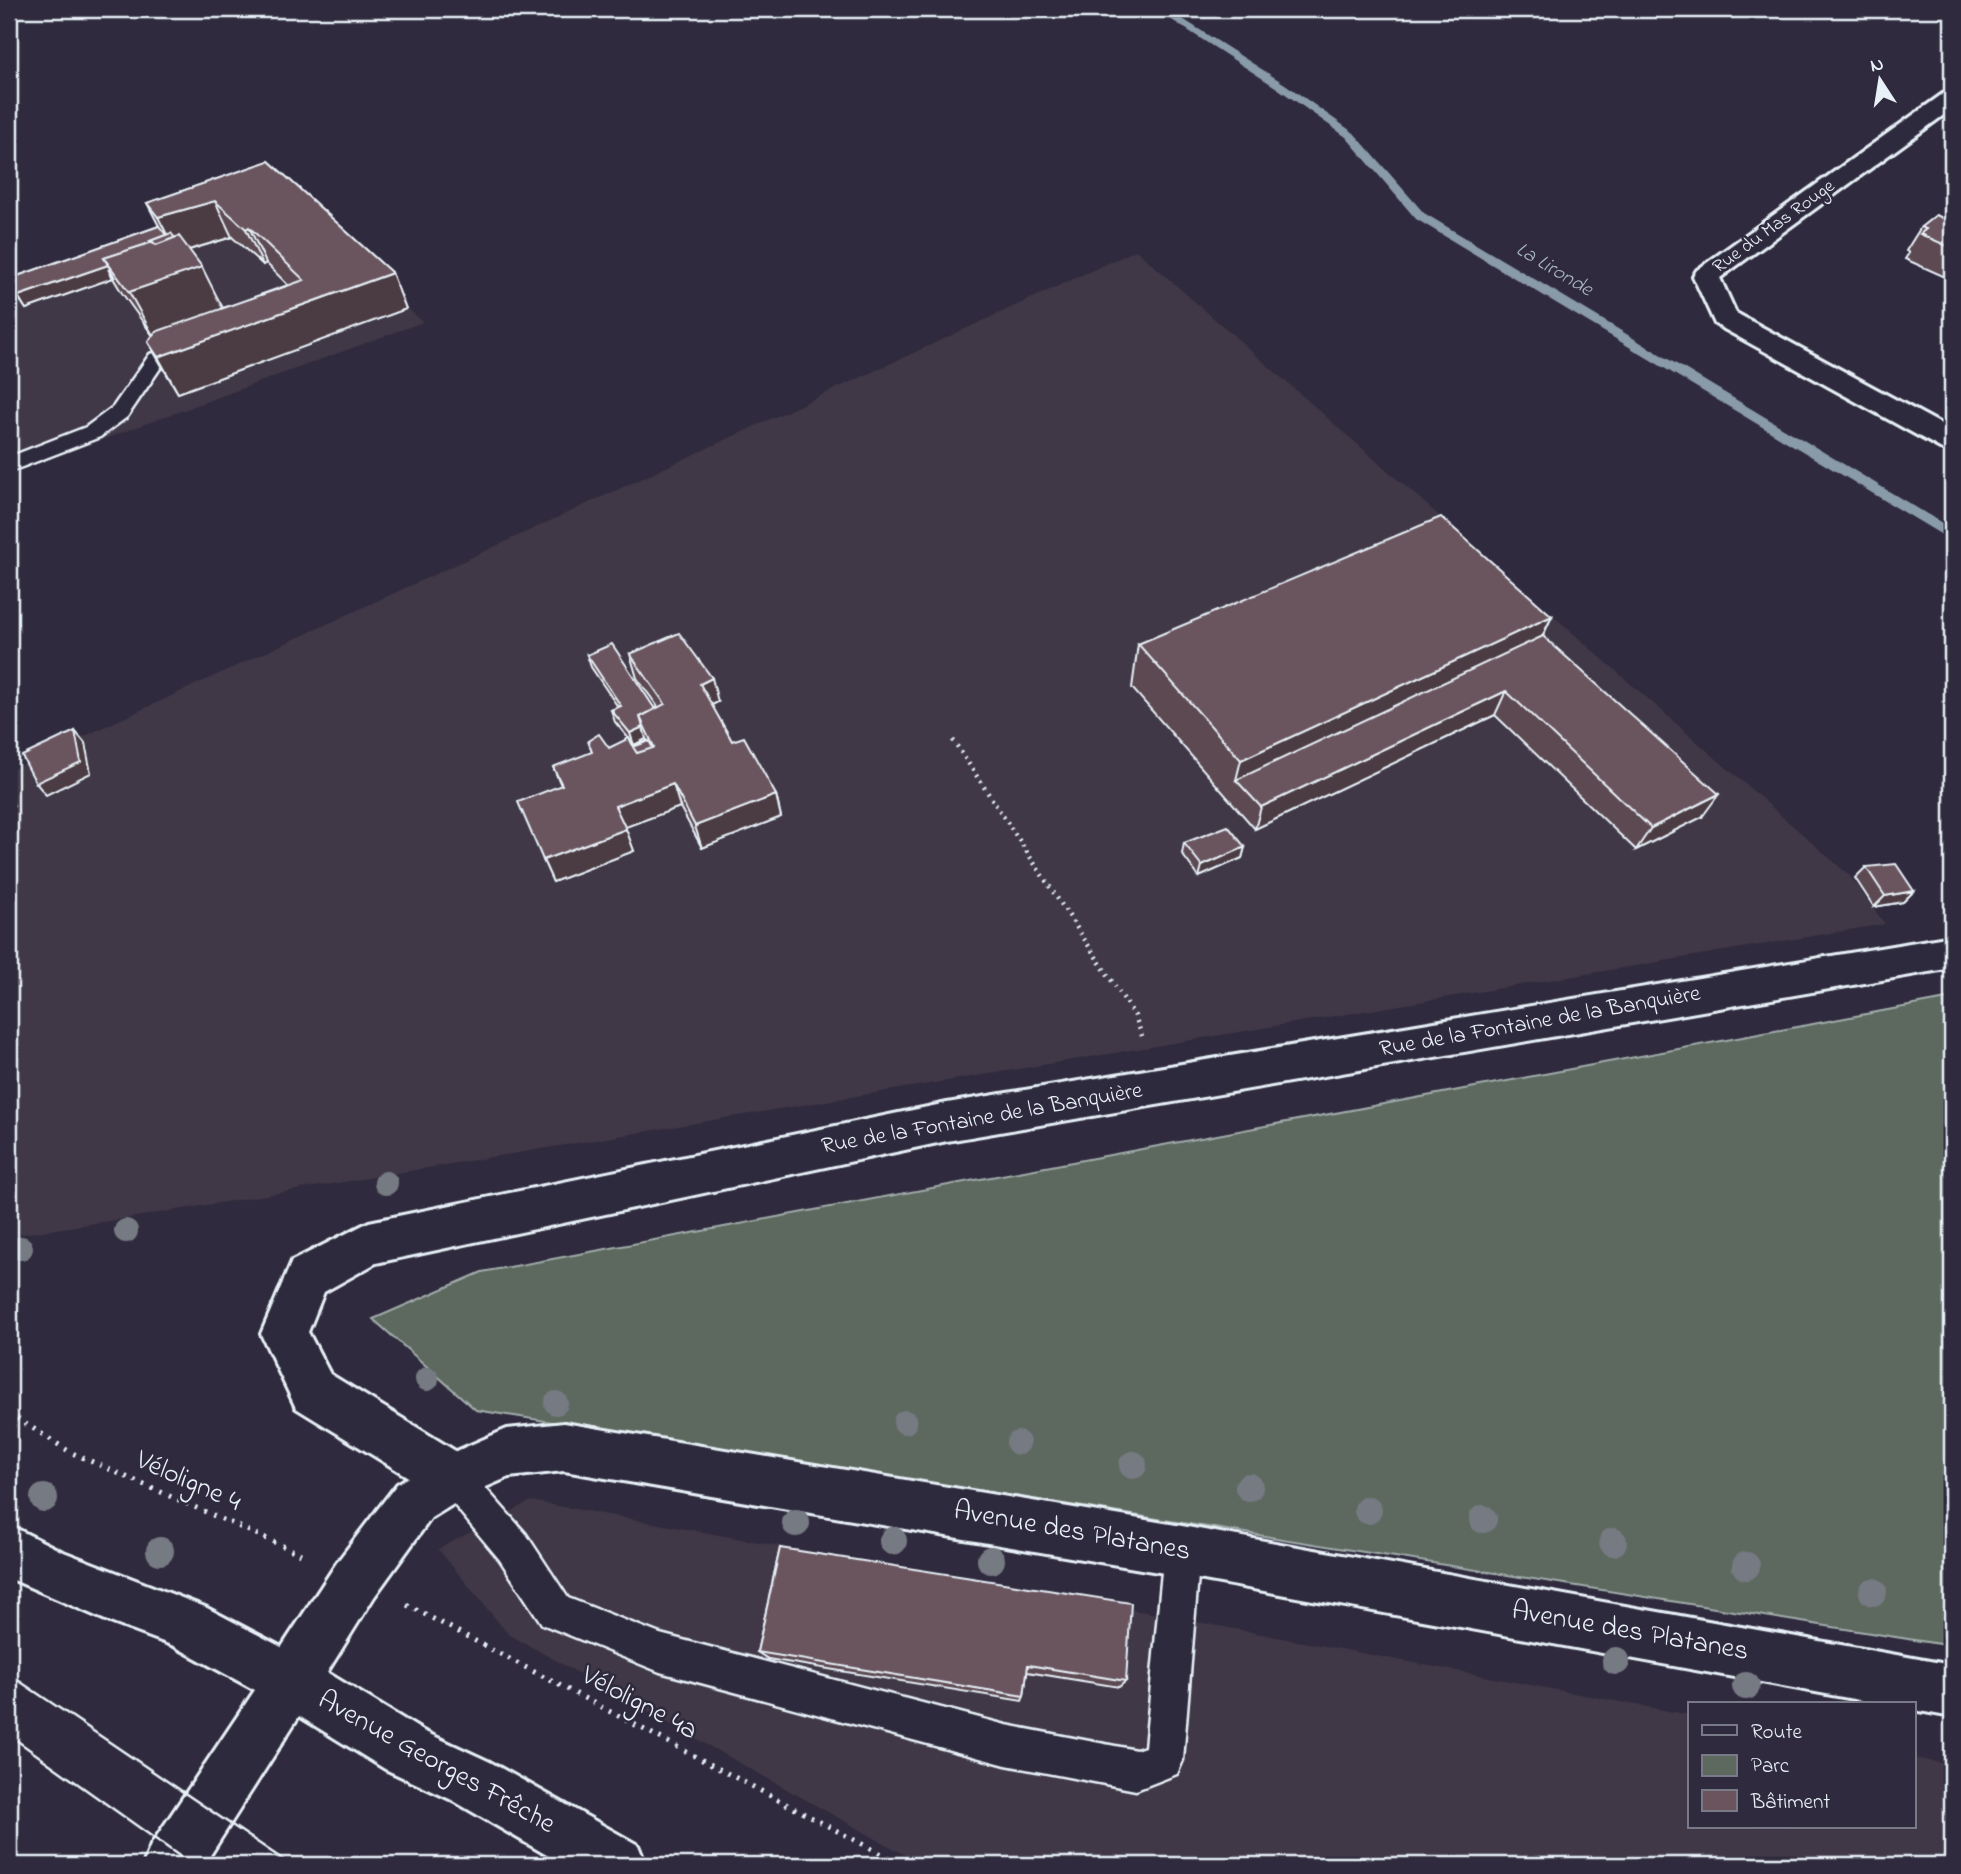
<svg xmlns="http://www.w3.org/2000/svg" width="1961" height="1874" font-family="'Indie Flower',sans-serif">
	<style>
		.built { fill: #413747 }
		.green { fill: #5d695f; stroke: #a2adac; stroke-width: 2 }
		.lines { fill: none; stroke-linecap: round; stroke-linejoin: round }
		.stream { fill: #899ba8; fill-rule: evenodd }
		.service-casing { stroke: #e8f1f8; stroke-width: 5 }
		.minor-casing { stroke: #e8f1f8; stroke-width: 6 }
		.tertiary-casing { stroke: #e8f1f8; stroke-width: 6 }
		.primary-casing { stroke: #e8f1f8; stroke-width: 6 }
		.path-far1 { stroke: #e8f1f8; stroke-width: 4.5; stroke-dasharray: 2 5; stroke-linecap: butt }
		.path { stroke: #e8f1f8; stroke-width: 5; stroke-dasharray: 2.5 7; stroke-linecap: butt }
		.service { fill: #2f2a3d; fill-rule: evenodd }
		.minor { fill: #2f2a3d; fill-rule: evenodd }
		.tertiary { fill: #2f2a3d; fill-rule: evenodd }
		.primary { fill: #2f2a3d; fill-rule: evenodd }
		.tram { stroke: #e8f1f8; stroke-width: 2.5 }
		.tree { fill: #767a82 }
		.wall { fill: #5c4851; stroke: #e8f1f8; stroke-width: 2; fill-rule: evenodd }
		.shaded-wall { fill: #4b3b42; stroke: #e8f1f8; stroke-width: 2 }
		.building { fill: #6b545e; stroke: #e8f1f8; stroke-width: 2 }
		.labels { text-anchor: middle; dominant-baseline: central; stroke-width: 5; stroke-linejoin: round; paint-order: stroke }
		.far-street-label { font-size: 19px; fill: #e8f1f8; stroke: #2f2a3d }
		.far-water-label { font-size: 21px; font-style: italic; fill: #a8b7c2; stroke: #2f2a3d }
		.street-label { font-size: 23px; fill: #e8f1f8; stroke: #2f2a3d }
		.near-street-label { font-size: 28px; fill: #e8f1f8; stroke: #2f2a3d }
	</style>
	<rect width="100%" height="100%" fill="#2f2a3d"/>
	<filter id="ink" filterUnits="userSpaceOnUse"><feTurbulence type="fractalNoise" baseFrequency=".0143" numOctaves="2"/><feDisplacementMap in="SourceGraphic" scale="14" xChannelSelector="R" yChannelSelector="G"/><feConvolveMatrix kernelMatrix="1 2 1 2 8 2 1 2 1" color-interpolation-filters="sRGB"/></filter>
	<g filter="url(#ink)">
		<!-- built -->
		<g class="built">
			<path d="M284,197L423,322L9,474V293Z"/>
			<path d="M1136,250L1849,875L1885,924L123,1219L9,1236V771Z"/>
			<path d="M531,1501L1113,1606L1690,1715V1827H1914V1758L1952,1765V1865H923L508,1634L438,1549Z"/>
		</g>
		<!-- green -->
		<path class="green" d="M1952,998V1646L476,1410L373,1319L482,1272Z"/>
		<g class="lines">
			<!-- stream -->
			<path class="stream" d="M1155,9H1167L1285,84L1354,133L1424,213L1952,529V541L1416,219L1346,137L1277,88Z"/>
			<defs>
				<g id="service">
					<path d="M157,352L164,354L167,358L127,417L100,437L9,472V457L86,427L113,407L150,354Z"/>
					<path d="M453,1459L465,1465L526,1534L568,1598L660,1634L1006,1725L1136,1750L1145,1747L1164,1551L1169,1538L1182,1533L1195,1538L1200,1551L1183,1760L1177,1774L1136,1790L1006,1765L660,1672L542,1624L500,1560L441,1489L435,1477L441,1465Z"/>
				</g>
				<g id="minor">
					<path d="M1952,91V109L1720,278L1736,313L1952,430V451L1942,449L1715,324L1693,276L1697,270L1944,93Z"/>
					<path d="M1952,936V968L947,1141L376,1263L324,1292L308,1332L330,1374L470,1460L477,1477L470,1494L453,1501L436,1494L296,1408L261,1334L292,1261L369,1222L947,1103Z"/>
				</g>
				<path id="tertiary" d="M564,1423L1182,1526L1952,1665V1717L1914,1710V1704H1881L1182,1576L564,1471L509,1477L470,1494L431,1518L374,1597L310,1700L291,1707L272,1700L265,1681L272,1662L338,1561L397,1484L436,1460L507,1429Z"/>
				<path id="primary" d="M9,1525L61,1551L205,1607L310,1662L423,1731L490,1762L638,1845L646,1865H564L452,1800L385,1769L299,1716L204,1865H143L151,1845L255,1690L174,1646L110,1622L9,1578Z"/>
			</defs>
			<!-- service casing -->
			<use href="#service" class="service-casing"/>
			<!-- minor casing -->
			<use href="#minor" class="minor-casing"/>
			<!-- tertiary casing -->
			<use href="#tertiary" class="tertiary-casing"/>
			<!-- primary casing -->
			<use href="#primary" class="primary-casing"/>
			<!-- path-far1 -->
			<path class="path-far1" d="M953,740L1135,1016L1142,1036"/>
			<!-- path -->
			<g class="path">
				<path d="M9,1413L70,1452L301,1554"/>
				<path d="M407,1605L902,1865"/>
			</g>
			<!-- service -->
			<use href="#service" class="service"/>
			<!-- minor -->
			<use href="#minor" class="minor"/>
			<!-- tertiary -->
			<use href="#tertiary" class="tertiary"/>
			<!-- primary -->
			<use href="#primary" class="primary"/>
			<!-- tram -->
			<g class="tram">
				<path d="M9,1674L291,1865"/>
				<path d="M9,1735L192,1865"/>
			</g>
		</g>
		<!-- trees -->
		<g class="tree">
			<circle cx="386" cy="1183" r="12"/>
			<circle cx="126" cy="1231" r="12"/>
			<circle cx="21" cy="1248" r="12"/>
			<circle cx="427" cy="1379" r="12"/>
			<circle cx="556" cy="1403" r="12"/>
			<circle cx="905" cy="1422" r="12"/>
			<circle cx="1018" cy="1443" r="12"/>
			<circle cx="1133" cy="1465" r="14"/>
			<circle cx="1249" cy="1487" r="14"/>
			<circle cx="44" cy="1498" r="14"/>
			<circle cx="1368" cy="1510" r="14"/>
			<circle cx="1483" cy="1519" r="14"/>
			<circle cx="796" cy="1523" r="14"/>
			<circle cx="893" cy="1541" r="14"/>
			<circle cx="1613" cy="1542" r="14"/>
			<circle cx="160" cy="1551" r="14"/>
			<circle cx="991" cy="1560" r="14"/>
			<circle cx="1746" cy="1566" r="14"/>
			<circle cx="1873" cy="1592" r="14"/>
			<circle cx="1616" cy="1661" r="14"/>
			<circle cx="1746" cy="1686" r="14"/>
		</g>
		<!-- wall -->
		<g class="wall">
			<path d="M269,161L392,273L406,309L178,393L169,378L148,342L153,336L122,293L113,278L26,309L18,297L9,301V279L159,226L147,203ZM232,237L263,265L266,263L288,285L223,308L189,250Z"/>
			<path d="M1952,222V280L1905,259L1909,253L1906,251L1921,227Z"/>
			<path d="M1552,616L1543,636L1702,817L1636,850L1495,715L1255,829L1132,688L1138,644Z"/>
			<path d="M630,654L718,702L711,705L732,741L776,795L781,817L702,848L680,807L625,827L634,851L553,882L543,860L561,785L553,767L609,748L629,739L615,722L611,710L618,707L591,667L587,655L655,709L658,707L637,678ZM646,739L648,741L633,747L630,740L634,745Z"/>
			<path d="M1184,843L1245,847L1242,858L1199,877L1182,854Z"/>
			<path d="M1866,867L1914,891L1903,902L1874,907L1855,878Z"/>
			<path d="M780,1548L1126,1681L1119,1687L1027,1672L1024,1696L1022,1701L768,1659L757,1652Z"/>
		</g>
		<!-- shaded-wall -->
		<g class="shaded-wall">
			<path d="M215,201L232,237L185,251L202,267L225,313L155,339L129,292L175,250L158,217Z"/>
			<path d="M249,227L266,263L263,265L246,229Z"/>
			<path d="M108,265L115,278L108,269L113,278L26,309L18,296Z"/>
			<path d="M392,273L406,309L178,393L158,357Z"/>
			<path d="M9,285H10L18,297L9,301Z"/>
			<path d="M1552,616L1531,660L1236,780L1241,760Z"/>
			<path d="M712,678L718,702L706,708L700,684Z"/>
			<path d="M1506,691L1495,715L1255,829L1261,807Z"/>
			<path d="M643,727L646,739L634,745L630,733Z"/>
			<path d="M75,731L85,743L91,773L46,795L36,783Z"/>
			<path d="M673,784L680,807L623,828L615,806Z"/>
			<path d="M9,793L14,806L9,808Z"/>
			<path d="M1719,794L1702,817L1636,850L1651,828Z"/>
			<path d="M776,795L781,817L702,848L695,826Z"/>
			<path d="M626,829L634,851L553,882L543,860Z"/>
			<path d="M1245,847L1242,858L1199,877L1202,866Z"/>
			<path d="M1914,891L1903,902L1874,907L1885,896Z"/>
		</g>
		<!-- building -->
		<g class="building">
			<path d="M269,161L392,273L158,357L148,342L155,332L304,280L249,227L246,229L215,201L158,217L147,203Z"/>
			<path d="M1936,215L1952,222V248L1920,234L1926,229L1921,227Z"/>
			<path d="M159,226L166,235L150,241L151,243L104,258L108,265L18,296L10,285H9V279Z"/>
			<path d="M171,233L175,238L156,245L150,241Z"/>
			<path d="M179,236L202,267L129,292L104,258L153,242L156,245Z"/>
			<path d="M1441,517L1552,616L1241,760L1138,644Z"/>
			<path d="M679,633L712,678L700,684L732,741L744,737L776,795L695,826L673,784L615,806L626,829L543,860L518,802L562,785L553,767L592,752L588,741L599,734L609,748L629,738L637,753L654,747L640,717L665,704L630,654Z"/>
			<path d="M1543,636L1719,794L1651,828L1506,691L1261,807L1236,780Z"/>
			<path d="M612,644L655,709L640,717L643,727L630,733L611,710L621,706L587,655Z"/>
			<path d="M75,731L81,762L36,783L22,756Z"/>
			<path d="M649,741L653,748L637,753L633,747Z"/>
			<path d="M1228,826L1245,847L1202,866L1184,843Z"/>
			<path d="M1896,864L1914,891L1885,896L1866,867Z"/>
			<path d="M780,1548L1131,1603L1126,1681L1028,1665L1024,1696L757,1652Z"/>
		</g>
	</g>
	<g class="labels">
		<!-- far-street labels -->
		<g class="far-street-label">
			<text transform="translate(1774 227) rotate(-36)">Rue du Mas Rouge</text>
		</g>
		<!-- far-water labels -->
		<g class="far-water-label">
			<text transform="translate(1554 270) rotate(31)">La Lironde</text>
		</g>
		<!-- street labels -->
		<g class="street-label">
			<text transform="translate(1540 1022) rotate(-10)">Rue de la Fontaine de la Banquière</text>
			<text transform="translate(982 1119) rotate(-10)">Rue de la Fontaine de la Banquière</text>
		</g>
		<!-- near-street labels -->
		<g class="near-street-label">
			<text transform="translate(188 1482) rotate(24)">Véloligne 4</text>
			<text transform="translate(1072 1532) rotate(10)">Avenue des Platanes</text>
			<text transform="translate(1630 1632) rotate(10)">Avenue des Platanes</text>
			<text transform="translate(639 1704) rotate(28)">Véloligne 4a</text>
			<text transform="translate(436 1763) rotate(29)">Avenue Georges Frêche</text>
		</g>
	</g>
	<!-- margin -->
	<rect width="1961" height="1874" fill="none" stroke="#2f2a3d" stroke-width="35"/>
	<rect x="18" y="18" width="1926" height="1839" fill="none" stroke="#e8f1f8" stroke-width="2.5" filter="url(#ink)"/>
	<!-- legend -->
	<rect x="1688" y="1702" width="228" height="126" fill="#2f2a3d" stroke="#797a88" stroke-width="2"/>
	<rect x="1702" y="1725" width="35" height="10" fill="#2f2a3d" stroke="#797a88" stroke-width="2"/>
	<text x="1751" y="1738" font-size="21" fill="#e8f1f8">Route</text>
	<rect x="1702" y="1755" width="35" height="21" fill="#5d695f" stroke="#797a88" stroke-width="2"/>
	<text x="1751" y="1772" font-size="21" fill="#e8f1f8">Parc</text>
	<rect x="1702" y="1790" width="35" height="21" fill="#6b545e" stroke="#797a88" stroke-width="2"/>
	<text x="1751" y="1808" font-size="21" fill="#e8f1f8">Bâtiment</text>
	<!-- north arrow -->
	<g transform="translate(1880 80) rotate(348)" stroke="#2f2a3d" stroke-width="5" paint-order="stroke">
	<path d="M0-5L12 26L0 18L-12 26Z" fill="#e8f1f8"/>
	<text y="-10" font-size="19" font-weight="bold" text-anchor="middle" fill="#e8f1f8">N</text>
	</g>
</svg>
